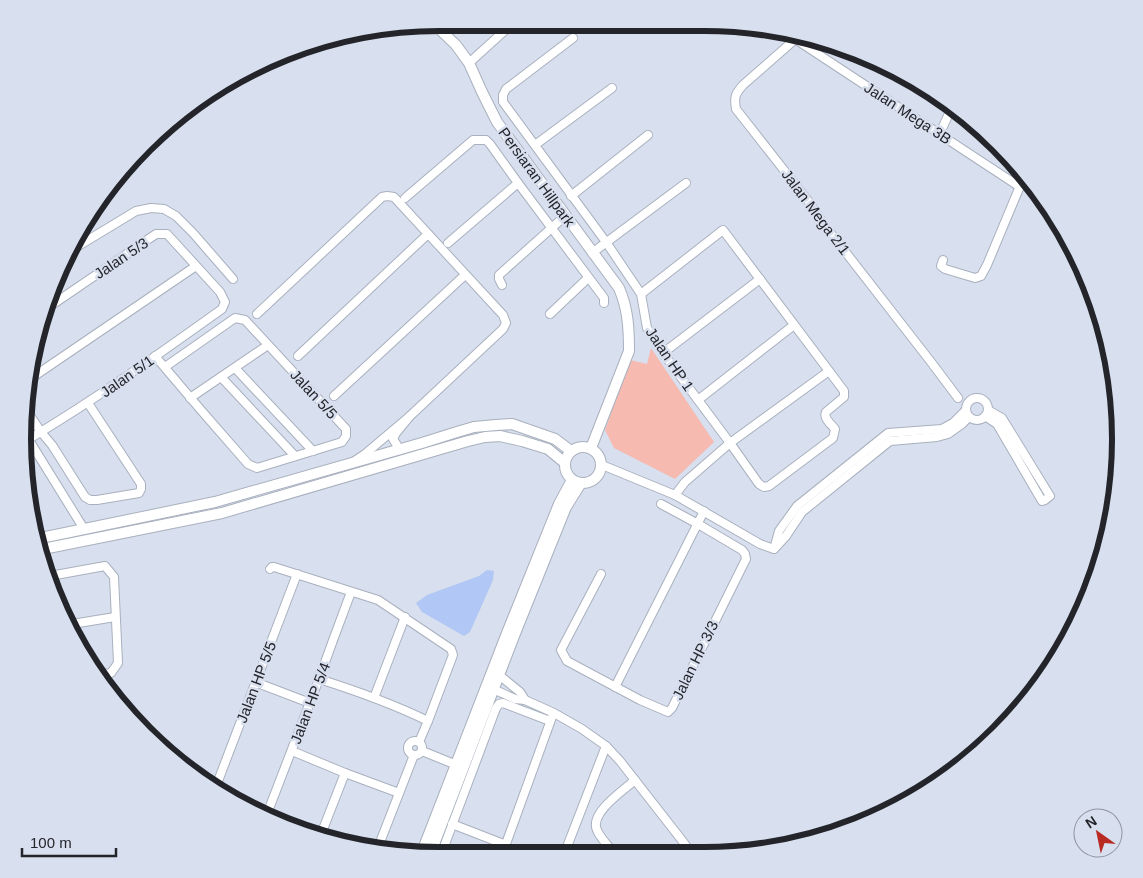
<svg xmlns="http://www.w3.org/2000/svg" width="1143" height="878" font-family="Arial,sans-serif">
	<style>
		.green { fill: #f6bab1 }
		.water { fill: #b1c7f5 }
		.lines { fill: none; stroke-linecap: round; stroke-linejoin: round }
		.street-casing { stroke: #a9b0be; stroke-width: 10 }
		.secondary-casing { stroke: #a9b0be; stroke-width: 12 }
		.street { stroke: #fff; stroke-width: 8 }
		.secondary { stroke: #fff; stroke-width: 10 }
		.labels { text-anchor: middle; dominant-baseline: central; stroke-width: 5; stroke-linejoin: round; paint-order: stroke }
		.street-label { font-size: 15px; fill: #23252b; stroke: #d8dfee }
		.rim { fill: none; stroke: #23252b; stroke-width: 6 }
	</style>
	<rect width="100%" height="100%" fill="#d8dfee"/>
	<!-- green -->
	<path class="green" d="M651,348L714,442L675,479L614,448L605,430L630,360L647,364Z"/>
	<!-- water -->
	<path class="water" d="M487,570L494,571L493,580L470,632L464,636L422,612L416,603L427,595L479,576Z"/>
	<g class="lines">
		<defs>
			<g id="street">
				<path d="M800,35L743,85C735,94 734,97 736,109L809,202L826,227L931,362L958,398"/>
				<path d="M573,38L506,89L503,95V102L606,242L641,294L647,328L663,353L730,443L759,484L764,487L769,486L833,438L835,429C831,424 823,418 826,412L844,397V391L723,230L641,294"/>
				<path d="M795,39L1020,187"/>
				<path d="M469,63L513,23"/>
				<path d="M940,133L953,105"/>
				<path d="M535,145L612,88"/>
				<path d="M571,196L648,135"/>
				<path d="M405,198L473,140H486L490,144L518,183L604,298V303"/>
				<path d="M448,243L518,183"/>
				<path d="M70,251L136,211L151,208L164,209L176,216L193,233L233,279"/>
				<path d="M592,253L686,183"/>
				<path d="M943,260L941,266L945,269L975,278L981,276L987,265L1023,179"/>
				<path d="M502,285L499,279V275L565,216"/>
				<path d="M257,314L382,197L387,196L394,197L503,315L506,323L503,329L410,416"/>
				<path d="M550,314L588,278"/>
				<path d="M663,353L760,279"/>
				<path d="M155,356C186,393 217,429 248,464L257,468L342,442L346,436V429L245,320L235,318L165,367"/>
				<path d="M298,356L428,234"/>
				<path d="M235,368L313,451"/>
				<path d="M221,377L295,456"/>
				<path d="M30,379L196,266"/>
				<path d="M334,396L465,275"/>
				<path d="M190,398L268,345"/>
				<circle cx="977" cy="409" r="11"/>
				<path d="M698,400L794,325"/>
				<path d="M26,411L29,414L41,432L52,445L85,497L90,500H97L139,493L141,489V484L88,403"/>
				<path d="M985,416L997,424L1042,501L1045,500L1050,496L1002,418L988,410"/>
				<path d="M24,432L84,529"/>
				<path d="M29,439C96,399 159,354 222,309L225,302L220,292L167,234H156L46,309"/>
				<path d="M356,460L365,454L410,416L396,433L393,439L400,450"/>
				<path d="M602,465L675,495L760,544L774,549"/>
				<path d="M675,495L685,482L730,443L829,371"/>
				<path d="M775,548L786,536L802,512L890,441L937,437L948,434L962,424L969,417"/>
				<path d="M774,549L779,531L797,506L888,433L942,429L953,423L966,410"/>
				<path d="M270,569L272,567H274L378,600L451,649L453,655L428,721L419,742"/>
				<path d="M601,574L561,650L567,661L640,700L668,712L672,708L746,559L745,554L742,550L698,524L661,504"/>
				<path d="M50,576L105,566L114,577L118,663L111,673L97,675"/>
				<path d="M72,624L115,617"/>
				<path d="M495,674L499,675L520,692L525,700"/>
				<path d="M319,679C357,691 393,704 428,721"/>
				<path d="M255,682L310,703"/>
				<path d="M615,687L704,511"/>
				<path d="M491,688L515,699L525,700L554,713L582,729L606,746L620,761L684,843L690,852"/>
				<path d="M374,698L405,617"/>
				<circle cx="415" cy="748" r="7"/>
				<path d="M292,751L345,773L399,793"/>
				<path d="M422,751L459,766"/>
				<path d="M215,789L297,574"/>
				<path d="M267,814L319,679L332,643L351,592"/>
				<path d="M452,824L506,845"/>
				<path d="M320,837L345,773"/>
				<path d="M377,850L414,755"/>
				<path d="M442,852L496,708L499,704L503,703L550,721"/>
				<path d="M503,852L552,717"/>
				<path d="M565,852L606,746"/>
				<path d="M613,852C608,845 600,838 597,830C589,813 624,790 635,780"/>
			</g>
			<g id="secondary">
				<path d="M433,23L456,45L469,63L482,92L497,122L619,288C628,309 629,328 629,351L591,448"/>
				<circle cx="583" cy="465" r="18"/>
				<path d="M36,539L215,502L422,443L457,432L474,427L496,425L512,424L555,439L571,451"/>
				<path d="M38,550L222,513L468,441L485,437L500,436L522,441L548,449L565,463"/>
				<path d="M422,852L507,633L559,504L572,480"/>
				<path d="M431,852L514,636L566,507L581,483"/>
			</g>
		</defs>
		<!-- street casing -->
		<use href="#street" class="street-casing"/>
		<!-- secondary casing -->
		<use href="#secondary" class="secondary-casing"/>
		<!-- street -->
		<use href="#street" class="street"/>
		<!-- secondary -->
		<use href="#secondary" class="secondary"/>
	</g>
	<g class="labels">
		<!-- street labels -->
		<g class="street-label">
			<text transform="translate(908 113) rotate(33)">Jalan Mega 3B</text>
			<text transform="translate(537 177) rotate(54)">Persiaran Hillpark</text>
			<text transform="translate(816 212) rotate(53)">Jalan Mega 2/1</text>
			<text transform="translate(121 258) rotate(-34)">Jalan 5/3</text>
			<text transform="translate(670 359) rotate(56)">Jalan HP 1</text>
			<text transform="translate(127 376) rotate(-35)">Jalan 5/1</text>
			<text transform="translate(314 394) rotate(47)">Jalan 5/5</text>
			<text transform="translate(695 660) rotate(-64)">Jalan HP 3/3</text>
			<text transform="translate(256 682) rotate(-69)">Jalan HP 5/5</text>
			<text transform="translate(310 703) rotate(-69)">Jalan HP 5/4</text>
		</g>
	</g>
	<!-- crop -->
	<path d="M0 0H1143V878H0ZM439 31H704A408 408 0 0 1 1112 439V439A408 408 0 0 1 704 847H439A408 408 0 0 1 31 439V439A408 408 0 0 1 439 31Z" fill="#d8dfee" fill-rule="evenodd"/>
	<path class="rim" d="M439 31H704A408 408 0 0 1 1112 439V439A408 408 0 0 1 704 847H439A408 408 0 0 1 31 439V439A408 408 0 0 1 439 31Z"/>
	<!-- north arrow -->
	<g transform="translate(1098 833) rotate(327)"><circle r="24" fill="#d8dfee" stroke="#9095a0"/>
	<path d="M0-4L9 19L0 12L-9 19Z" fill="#b92a23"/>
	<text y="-8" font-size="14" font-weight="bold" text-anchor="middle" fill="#23252b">N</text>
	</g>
	<!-- scale -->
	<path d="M22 848v8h94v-8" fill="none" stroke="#23252b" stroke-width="2.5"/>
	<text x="30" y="848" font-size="15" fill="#23252b" stroke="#d8dfee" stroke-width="4" paint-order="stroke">100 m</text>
</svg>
